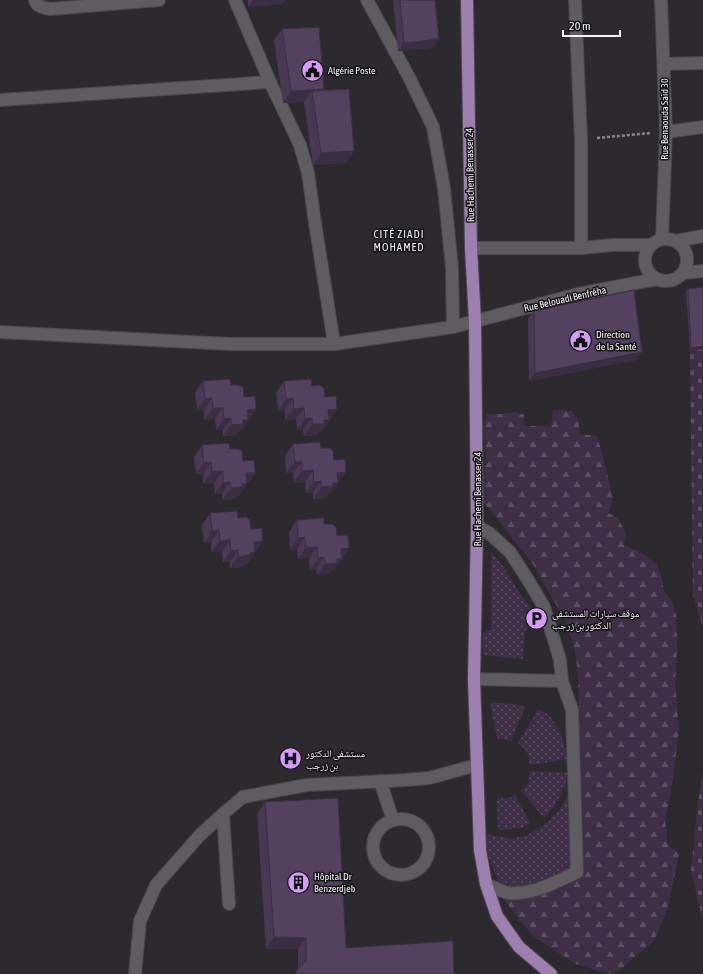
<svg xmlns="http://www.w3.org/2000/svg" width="703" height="974" font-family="'Asap Condensed','Noto Naskh Arabic',sans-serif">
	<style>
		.forest { fill: url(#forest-firs) }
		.cemetery { fill: url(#cemetery-stones) }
		.garden { fill: url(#garden-dots) }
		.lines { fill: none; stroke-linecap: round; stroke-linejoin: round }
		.minor-casing { stroke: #4b484d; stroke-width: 14 }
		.major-casing { stroke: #4b484d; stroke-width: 14 }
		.path { stroke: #8b898d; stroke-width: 2.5; stroke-dasharray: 3 2; stroke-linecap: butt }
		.minor { stroke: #5f5c61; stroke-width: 12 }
		.major { stroke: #9d7fb0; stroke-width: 12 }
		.wall { fill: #483853 }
		.shaded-wall { fill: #3b2e43 }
		.building { fill: #544160; stroke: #3b2e43 }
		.labels { text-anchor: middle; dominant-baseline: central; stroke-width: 3; stroke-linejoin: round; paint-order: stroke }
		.poi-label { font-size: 10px; fill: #f5f3f6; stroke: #141315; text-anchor: start }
		.street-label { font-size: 10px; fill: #f5f3f6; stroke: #141315 }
		.neighbourhood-label { font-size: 11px; letter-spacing: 1px; fill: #f5f3f6; stroke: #141315 }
	</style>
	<defs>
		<pattern id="forest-firs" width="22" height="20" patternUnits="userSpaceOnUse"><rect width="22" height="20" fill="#3e2f47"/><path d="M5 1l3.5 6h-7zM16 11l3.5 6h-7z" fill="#5a4e62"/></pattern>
		<pattern id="cemetery-stones" width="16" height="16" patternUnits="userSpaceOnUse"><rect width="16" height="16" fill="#3e2f47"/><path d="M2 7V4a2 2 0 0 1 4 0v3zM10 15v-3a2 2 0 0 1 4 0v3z" fill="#5a4e62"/></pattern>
		<pattern id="garden-dots" width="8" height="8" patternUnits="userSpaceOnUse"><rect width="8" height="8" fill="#3e2f47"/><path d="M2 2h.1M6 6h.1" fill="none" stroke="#5a4e62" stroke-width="1.8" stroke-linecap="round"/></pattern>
	</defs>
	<rect width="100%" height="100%" fill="#2d2a2f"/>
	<!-- forest -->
	<path class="forest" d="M553,410L572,411L579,422V434L597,436L607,472L613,500L608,513L617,517L626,533L624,545L638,551L657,564L662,580L664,591L672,601L676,615L677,648L675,684L679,729L672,785L665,821L668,845L679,854L668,907L654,941L615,974L601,972L576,964L533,936L514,913L501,895L559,887L584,875L578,672L574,646L565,621L535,567L493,513L479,498L484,487L486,444L481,433L487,414H500L515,412L524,415L525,426H551Z"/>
	<!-- cemetery -->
	<g class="cemetery">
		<path d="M703,349V628L693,595L690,350Z"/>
		<path d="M703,772V921L691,871L698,802Z"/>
	</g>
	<!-- garden -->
	<g class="garden">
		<path d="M491,552L506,570L517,589L531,608L537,619L525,631L523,659L483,655V633L491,629Z"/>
		<path d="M490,703C502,703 514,703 525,707L511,741L497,738Z"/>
		<path d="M538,710C541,711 544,712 547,714C560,725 564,744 568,759L530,765C528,753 528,751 518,743Z"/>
		<path d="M531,771L567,773L565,788L553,808L544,818L521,790L527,786Z"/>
		<path d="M570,793V869C552,877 527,892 507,885C504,884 501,882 498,881L487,852V834L511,839L527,835L543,826L556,814Z"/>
		<path d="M515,794L530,823L521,828L498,830L497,798H510Z"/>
	</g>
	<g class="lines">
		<defs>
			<g id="minor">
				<path d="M35,0C37,7 44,8 50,9L159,0"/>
				<path d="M235,0L270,82L300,145L308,173L314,216L334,344"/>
				<path d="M367,0L410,79L433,127L444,188L452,268L453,327"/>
				<path d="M575,0L581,140V248"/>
				<path d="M661,0L666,132L662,239"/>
				<path d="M664,64L703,63"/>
				<path d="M0,100L270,82"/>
				<path d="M666,132L703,127"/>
				<circle cx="666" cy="260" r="21"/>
				<path d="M676,241L703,236"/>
				<path d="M471,248H581L613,245H650"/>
				<path d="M683,273L703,271"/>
				<path d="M0,332L230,344H334L453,327L578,294L657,279"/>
				<path d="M477,526L489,533L510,552L528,580L544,607L560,660L562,681L572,710L577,872C556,882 533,895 509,893C502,892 493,887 486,884"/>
				<path d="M474,679L562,681"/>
				<path d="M380,781L393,820"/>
				<path d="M223,814L229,904"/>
				<circle cx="401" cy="847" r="28"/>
				<path d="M135,974L140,921L156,885L200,835L223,814L243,797L307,785L406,780L429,778L477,765"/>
			</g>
			<path id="major" d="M467,0L471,248L475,321L477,526L474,679L480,850L486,884L497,916L519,947L551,974"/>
		</defs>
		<!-- minor casing -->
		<use href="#minor" class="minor-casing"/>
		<!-- major casing -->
		<use href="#major" class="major-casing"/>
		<!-- path -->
		<path class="path" d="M597,138L651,133"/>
		<!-- minor -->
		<use href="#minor" class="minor"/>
		<!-- major -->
		<use href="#major" class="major"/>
	</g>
	<!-- wall -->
	<g class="wall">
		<path d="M248,0H285L282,4L248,7Z"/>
		<path d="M393,0H435L433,48L398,51Z"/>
		<path d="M282,29L323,90L354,151L346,163L313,165L304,102L283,103L274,40Z"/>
		<path d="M688,289L703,349L690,350L686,291Z"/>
		<path d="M534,311L636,360L529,381L528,319Z"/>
		<path d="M203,381L231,385L244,397L256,409L240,432H238L235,435L223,436V430H216L215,419L204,420V410H197L195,393Z"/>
		<path d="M284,381L312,386L325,397L337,409L321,432H318L316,435L304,436L303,430H297L296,419L285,420V410L278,411L276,393Z"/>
		<path d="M293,444L321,448L346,472L330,494L327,495L325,498L313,499V493H306L305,482L294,483L293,473H286L285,456Z"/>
		<path d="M202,445L230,449L255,473L239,495L237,496L234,499L222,500V494H215L214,483L203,484V474H196L194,457Z"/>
		<path d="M210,513L238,518L263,541L247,564H244L242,567L230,568V562H223L222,551L211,552V542L204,543L202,525Z"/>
		<path d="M297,520L324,524L349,548L334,571H331L329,574L317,575L316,569L310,570L309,558L298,559L297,549L290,550L289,532Z"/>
		<path d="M265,802L346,948L298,969V949H266L257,814Z"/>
	</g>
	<!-- shaded-wall -->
	<g class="shaded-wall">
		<path d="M253,0H285L282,4L248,7Z"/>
		<path d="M439,39L433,48L398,51L404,43Z"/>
		<path d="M324,89L316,101L312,91L304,102L283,103L291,91Z"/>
		<path d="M354,151L346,163L313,165L321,153Z"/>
		<path d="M703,346V349L690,350L691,348Z"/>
		<path d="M642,352L636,360L529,381L535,373Z"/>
		<path d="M212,398L204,410H197L205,399Z"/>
		<path d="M293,398L285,410L278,411L286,399Z"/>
		<path d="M213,408H223L215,419L204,420Z"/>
		<path d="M304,408L296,419L285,420L294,409Z"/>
		<path d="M256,409L240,432H238L235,435L223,436L231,425L247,410Z"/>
		<path d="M337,409L321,432H318L316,435L304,436L312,424L328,410Z"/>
		<path d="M231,418L223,430H216L224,419Z"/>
		<path d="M312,418L303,430H297L305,419Z"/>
		<path d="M302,461L293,473H286L295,462Z"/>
		<path d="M211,462L203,474H196L204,463Z"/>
		<path d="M313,470L305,482L294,483L302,471Z"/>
		<path d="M223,471L214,483L203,484L212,472Z"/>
		<path d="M346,472L330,494L327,495L325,498L313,499L321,487L337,473Z"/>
		<path d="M246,473H255L239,495L237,496L234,499L222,500L231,488Z"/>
		<path d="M321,481L313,493H306L314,482Z"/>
		<path d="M230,482L222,494H215L223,483Z"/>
		<path d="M219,530L211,542L204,543L212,531Z"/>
		<path d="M305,537L297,549L290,550L298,538Z"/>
		<path d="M230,540L222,551L211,552L220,541Z"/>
		<path d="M263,541L247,564H244L242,567L230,568L238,557L254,542Z"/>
		<path d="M317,547L309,558L298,559L306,548Z"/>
		<path d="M349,548L334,571H331L329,574L317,575L325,564L341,549Z"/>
		<path d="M238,550L230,562H223L231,551Z"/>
		<path d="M324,557L316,569L310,570L318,558Z"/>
		<path d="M274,937L306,938L298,949H266Z"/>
	</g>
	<!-- building -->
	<g class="building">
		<path d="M400,0H435L439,39L404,43Z"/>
		<path d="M319,27L324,89L291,91L282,29Z"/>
		<path d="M349,89L354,151L321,153L312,91Z"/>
		<path d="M703,287V346L691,348L688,289Z"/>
		<path d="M634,290L642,352L535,373L534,311Z"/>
		<path d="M230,379L231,385H238L243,387L244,397L255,396L256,409L247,410L248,420H243V424L231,425V418L224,419L223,408H213L212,398L205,399L203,381Z"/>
		<path d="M311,379L312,386L319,385L324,388L325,397L336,396L337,409L328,410L329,420H324V424H312V418L305,419L304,408L294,409L293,398L286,399L284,381Z"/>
		<path d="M320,442L321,448H329L333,450L334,460L345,459L346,472L337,473L338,483H333V486L321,487V481L314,482L313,470L302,471V461L295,462L293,444Z"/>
		<path d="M229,443L230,449H238L242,451L243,461L254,460L255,473H246L247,484H242V487L231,488L230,482L223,483V471L212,472L211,462L204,463L202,445Z"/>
		<path d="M237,511L238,518L246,517L250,520L251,529L262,528L263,541L254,542L255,552L250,553V555L238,557V550L231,551L230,540L220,541L219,530L212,531L210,513Z"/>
		<path d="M324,518V524H332L336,527L337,536L348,535L349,548L341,549L342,559H337V563L325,564L324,557L318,558L317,547L306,548L305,537L298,538L297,520Z"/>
		<path d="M338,798L346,948L453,941L454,974H294L306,960V938L274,937L265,802Z"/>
	</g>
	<!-- icons -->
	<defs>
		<symbol id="civic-disc" viewBox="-11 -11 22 22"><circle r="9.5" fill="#d69bfa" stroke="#141315"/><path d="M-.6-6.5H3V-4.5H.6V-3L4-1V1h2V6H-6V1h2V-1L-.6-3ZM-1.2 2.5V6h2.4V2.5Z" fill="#111"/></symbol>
		<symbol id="parking-disc" viewBox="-11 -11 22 22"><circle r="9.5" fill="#d69bfa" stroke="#141315"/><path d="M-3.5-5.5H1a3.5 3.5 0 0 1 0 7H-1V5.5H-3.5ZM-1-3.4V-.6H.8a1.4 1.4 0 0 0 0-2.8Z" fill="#111"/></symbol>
		<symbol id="hospital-disc" viewBox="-11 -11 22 22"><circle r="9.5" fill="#d69bfa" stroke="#141315"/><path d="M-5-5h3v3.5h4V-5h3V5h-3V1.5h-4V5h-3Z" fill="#111"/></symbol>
		<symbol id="building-disc" viewBox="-11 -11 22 22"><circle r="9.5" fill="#d69bfa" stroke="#141315"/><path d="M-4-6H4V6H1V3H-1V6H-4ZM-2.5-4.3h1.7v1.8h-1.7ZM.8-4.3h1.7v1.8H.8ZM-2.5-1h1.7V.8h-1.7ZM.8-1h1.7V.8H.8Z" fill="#111"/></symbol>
	</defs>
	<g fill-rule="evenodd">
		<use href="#civic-disc" x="300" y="58" width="25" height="25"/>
		<use href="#civic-disc" x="568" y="328" width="25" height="25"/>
		<use href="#parking-disc" x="524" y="606" width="25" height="25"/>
		<use href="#hospital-disc" x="278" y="746" width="25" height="25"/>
		<use href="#building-disc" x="286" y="870" width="25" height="25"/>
	</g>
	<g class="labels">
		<!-- poi labels -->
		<g class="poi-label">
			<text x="328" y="70">Algérie Poste</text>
			<text x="596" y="334">Direction<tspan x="596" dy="12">de la Santé</tspan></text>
			<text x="552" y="613">موقف سيارات المستشفى<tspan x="552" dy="12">الدكتور بن زرجب</tspan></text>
			<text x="306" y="753">مستشفى الدكتور<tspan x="306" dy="12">بن زرجب</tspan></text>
			<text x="314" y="876">Hôpital Dr<tspan x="314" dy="12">Benzerdjeb</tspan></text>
		</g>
		<!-- street labels -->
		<g class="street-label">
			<text transform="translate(664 119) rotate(-90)">Rue Benaouda Saïd 30</text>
			<text transform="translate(470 175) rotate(-91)">Rue Hachemi Benasser 24</text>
			<text transform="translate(565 299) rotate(-13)">Rue Belouadi Benfréha</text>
			<text transform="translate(477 499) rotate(-90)">Rue Hachemi Benasser 24</text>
		</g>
		<!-- neighbourhood labels -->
		<g class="neighbourhood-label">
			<text x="399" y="234">CITÉ ZIADI<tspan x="399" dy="13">MOHAMED</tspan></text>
		</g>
	</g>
	<!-- scale -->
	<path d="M563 30v6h57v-6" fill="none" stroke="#f5f3f6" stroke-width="2"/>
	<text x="569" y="30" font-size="12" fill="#f5f3f6" stroke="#141315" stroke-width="3" paint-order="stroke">20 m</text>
</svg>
